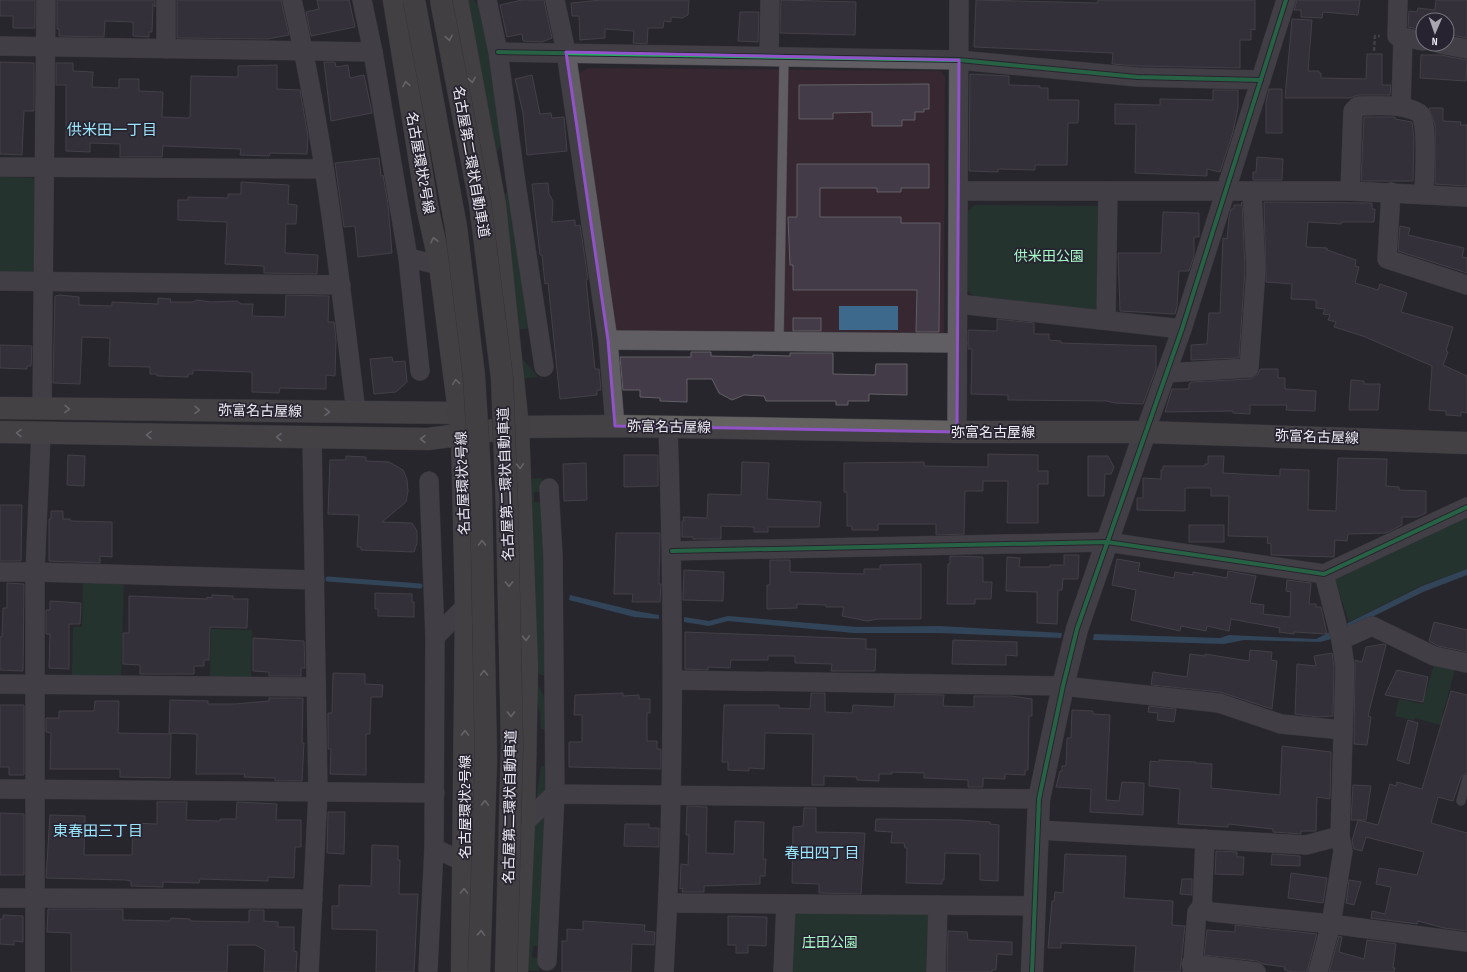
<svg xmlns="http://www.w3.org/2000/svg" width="1467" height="972" font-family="'Sofia Sans Condensed','Noto Sans JP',sans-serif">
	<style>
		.education { fill: #362730 }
		.green { fill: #214330 }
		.water { fill: #3c698c }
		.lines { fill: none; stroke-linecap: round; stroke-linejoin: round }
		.stream { stroke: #3c698c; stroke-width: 5 }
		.building { fill: #433c48; stroke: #625f65 }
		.service-casing { stroke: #454449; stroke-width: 10 }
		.minor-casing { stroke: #454449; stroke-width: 20 }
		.tertiary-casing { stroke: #454449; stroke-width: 23 }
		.primary-casing { stroke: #454449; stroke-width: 23 }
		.trunk-casing { stroke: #454449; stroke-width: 23 }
		.path { stroke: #5f5d63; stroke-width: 2.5; stroke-dasharray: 4 2; stroke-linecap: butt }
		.service { stroke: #605e63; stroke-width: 9 }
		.minor { stroke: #605e63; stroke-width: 19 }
		.tertiary { stroke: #605e63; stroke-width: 22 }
		.primary { stroke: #646261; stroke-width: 22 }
		.trunk { stroke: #64605e; stroke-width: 22 }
		.motorway-bridge-casing { stroke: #454449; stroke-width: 23; stroke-linecap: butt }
		.motorway-bridge { stroke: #635e5c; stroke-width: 22 }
		.cycleway-casing { stroke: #272330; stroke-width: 6 }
		.cycleway { stroke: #26ab63; stroke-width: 4 }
		.oneway { stroke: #afacaf }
		.oneway2 { stroke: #afacb0 }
		.oneway3 { stroke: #afadb1 }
		.marked { fill: none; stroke: #9252c9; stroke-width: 3; stroke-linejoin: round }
		.labels { text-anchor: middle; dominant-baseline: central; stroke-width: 3.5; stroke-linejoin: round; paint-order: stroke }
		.street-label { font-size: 14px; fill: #edebf3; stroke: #272330 }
		.park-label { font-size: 14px; fill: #a5fac7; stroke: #272330 }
		.neighbourhood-label { font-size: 15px; fill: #99e5fa; stroke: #272330 }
	</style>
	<rect width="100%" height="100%" fill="#28262d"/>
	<!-- education -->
	<path class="education" d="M588,68L941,71L945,77L944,333L619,336L612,329L578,74Z"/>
	<!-- green -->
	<g class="green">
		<path d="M461,0H474L480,8L485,23L502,144L491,159Z"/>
		<path d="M0,177L32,178L37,182L36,270L30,276L0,275Z"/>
		<path d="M506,193H512L531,328L515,330L520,356L538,377L519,379L503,197Z"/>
		<path d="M975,205L1099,206V311L975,297L966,289L967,212Z"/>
		<path d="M542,478L543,492H534V502L543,503L546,675H541L534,668L526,479Z"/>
		<path d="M1467,515V569L1422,585L1349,622L1334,576Z"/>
		<path d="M83,581L124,582L121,676L72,675L73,627H82Z"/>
		<path d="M211,629L252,630L251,678H210Z"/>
		<path d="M1435,660L1456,666L1442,716L1458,720L1455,729L1415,718L1414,720L1395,716L1399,699L1423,704Z"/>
		<path d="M534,685H538L546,700L552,730L541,729L540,714Z"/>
		<path d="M541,766L551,767C548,781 547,791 536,801Z"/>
		<path d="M540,815L546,818L543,945L533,946L532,957L536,958L539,961V971L522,970L529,828Z"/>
		<path d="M794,912L929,914L930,972H787Z"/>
	</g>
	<!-- water -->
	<g class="water">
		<rect x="839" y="306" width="59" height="24"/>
		<path d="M1467,569V575L1423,592L1376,615L1335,638L1320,642L1244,640L1224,644L1093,640L1094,634L1220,638L1229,635L1316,639L1422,586Z"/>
		<path d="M570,595L636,611L659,615V619L634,617L569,600Z"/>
		<path d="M728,616L857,627L940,626L1062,633L1061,638L940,633H854L728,621L709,626L684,622V617L709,621Z"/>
	</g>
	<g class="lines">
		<!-- stream -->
		<path class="stream" d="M328,579L420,586"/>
	</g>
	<!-- building -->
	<g class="building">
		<path d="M0,0H35V28H13V16H0Z"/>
		<path d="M57,0H155V7L153,4L152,32H149V37L133,36V22L105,21L104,37L59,36V29H57Z"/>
		<path d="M177,0H281L289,35L268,39L177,38Z"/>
		<path d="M317,0H349L355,27L311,36L306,12L319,9Z"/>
		<path d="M522,0H544L552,38L542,42L523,41L522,34L507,37L500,5Z"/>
		<path d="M601,0H689L688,15L682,18L671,17V22L664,21L663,28H648L647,44L633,43L634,31L605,29V38L580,40L579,16H572L571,3Z"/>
		<path d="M781,0L856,2L855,35L780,33Z"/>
		<path d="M976,0L1098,3V0H1255V30L1251,29V40H1240V68L1138,66L1112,64L1113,53L974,47Z"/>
		<path d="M1297,0H1360L1358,15L1323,12L1322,18L1301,17V10H1294Z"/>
		<path d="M1436,0H1467V38L1447,34V20H1423V30L1408,27L1409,11L1417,12L1418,8L1435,10Z"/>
		<path d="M740,12H759L758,42L738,41Z"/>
		<path d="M1292,19L1312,20L1308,71H1319V73H1321V78L1366,79L1367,54H1382V85H1391L1390,95H1358L1350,98H1285Z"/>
		<path d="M1421,55H1441L1467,60L1466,81L1420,78Z"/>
		<path d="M0,62L34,63V111H24L22,155L0,154Z"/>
		<path d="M324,62H335L336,67L348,65L350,78L364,75L372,113L331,121Z"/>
		<path d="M56,63H73V71L93,72L92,87L119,88V79H139V91L163,92L162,117L188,118L190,117L191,76L238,77V66L277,65V89L300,90L308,136L307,154L270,153L269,156L240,155L241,149L163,146L162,157H120V144L90,143V152L66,151V85H56Z"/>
		<path d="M970,74L1009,76V85L1040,86V88H1048V100H1079L1078,123H1068L1067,165H1035V170L998,169V172L969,171Z"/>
		<path d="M532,75L540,114L551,113L552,118L564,117L567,151L527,155L523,113L515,79Z"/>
		<path d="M929,84V109H924V112H915V120H902V126H872V112L833,113V119H799V85Z"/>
		<path d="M1269,89H1282V133H1266V102Z"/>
		<path d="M1213,90H1238V108L1233,132L1220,172L1207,169V176L1135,173L1136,124H1115V104L1160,105V99L1213,100Z"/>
		<path d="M1429,108H1443V121L1461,122L1460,125H1467V186L1435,184V125Z"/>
		<path d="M1364,117H1395V119L1412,122L1414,138L1413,181H1361Z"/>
		<path d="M1257,157L1283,159L1282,180H1253V172H1256Z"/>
		<path d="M379,158L381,176L383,175L388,204L392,253L358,257L355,226L344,227L335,163Z"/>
		<path d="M797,164H929V188H901V192H877V188H820V217H901V223H940L939,332H916L917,290H793V265H790L788,217H797Z"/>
		<path d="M241,182L289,185L288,204L297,205L296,224H286L285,253L318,255L317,274L264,273V266L225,264L227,222L178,220V200H188V197L228,198V194H241Z"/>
		<path d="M548,183L549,194L553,201L552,222L575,220V226L580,225L588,279L586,280L595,369H599L601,390H597V395L560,399L548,283L545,284L542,255H540L532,184Z"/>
		<path d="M1242,202L1245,270L1239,358L1191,360V345L1207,344L1209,313H1220L1223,238L1227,239L1229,218L1231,209H1234V205H1241Z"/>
		<path d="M1264,202L1372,203V209H1375L1374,222H1341V224L1308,222L1306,247L1327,248V250L1356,260L1355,266L1359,267L1355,283L1378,290L1380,284L1407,293L1401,312L1453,327L1446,351L1448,352L1443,365L1467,376V413L1461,412V416L1446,415V411L1429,410L1432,366L1363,336L1334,327L1336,322L1328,320L1330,315L1323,314L1325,309L1316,308V300L1291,299L1292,284L1266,282Z"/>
		<path d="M1163,212L1199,213V237H1194V256L1189,271H1179L1177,307L1175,314L1120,311L1118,253H1161Z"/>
		<path d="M1400,226L1410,228L1408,235L1464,248L1462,257L1467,258V273L1398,251Z"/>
		<path d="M60,295L79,297V305L112,306V302L158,304V298L171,299L170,302H193L197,300L210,302L237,301L241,304H253L252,316L285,317L286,295L329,296L328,322H334L336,340L335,376L326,375V389L280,388L279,393L252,392V372L193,370V374H188V377L157,376V374H150V367L109,366L110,338L82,337L80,384L53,383L55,296Z"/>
		<rect x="793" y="318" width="28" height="13"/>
		<path d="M997,319L1034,323V334H1049V340L1061,341V343L1156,346V369L1143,404L1115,403L1106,401L1008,400V395L971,394L972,349H968V330L997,331Z"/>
		<path d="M0,345L32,346L31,366H27V369L0,368Z"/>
		<path d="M691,352H711V356L753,357V355L790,356V353H833V374L875,375L876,364H907V395L869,394V401H848V405H836V401H766L764,396L744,395L732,400L719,393L712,379H687V402L660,401V398L640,397V390H623L620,357H691Z"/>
		<path d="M392,357L393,362L405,361L407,382L396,392L374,394L370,359Z"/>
		<path d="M1260,369H1278V378H1285V389L1316,391L1315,411L1286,410L1287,405H1250V414L1233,413V411L1165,412L1172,389H1189V384L1192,382L1250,379L1258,374Z"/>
		<path d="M1351,380L1364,381V384H1380L1378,410H1349Z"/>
		<path d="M988,454L1038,455V471H1048V484H1038V523H1007L1008,481H983V491H965L964,534L936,535V524H878V530H852V526H847V492H844V463L924,462V466L988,467Z"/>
		<path d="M68,455L85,456L84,486L67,485Z"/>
		<path d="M624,455H658V486L624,487Z"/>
		<path d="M346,456L366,457V461L389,462L403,470L407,479L408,491L406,502L382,522L412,523L417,531V543L414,552L361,550V547H357L359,515L328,514L330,460H346Z"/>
		<path d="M1088,456H1108L1114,467L1111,474H1105L1104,496H1088Z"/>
		<path d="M1208,456H1224L1223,473L1280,476V469L1309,470L1308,510L1336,511L1338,458L1387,459L1386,486L1399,487V490L1426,491V513L1417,517H1402V525L1386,533L1348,534L1347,541L1335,540L1334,557L1271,555V544L1267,543L1268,537L1228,536L1229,496H1211V488H1185V511L1137,510V498H1143V478L1161,479V470H1163V466H1205V464H1208Z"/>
		<path d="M742,462L769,463L767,499L821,502L819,527H768V532H754V527L721,526V539H693V537H682V521H684L683,517L707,518L708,494L741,495Z"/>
		<path d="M586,463L587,500L564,501L563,464Z"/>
		<path d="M0,505H22L21,561H0Z"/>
		<path d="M51,511H63V519H70V521L112,522V557L100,556V563L49,561V519H51Z"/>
		<rect x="1189" y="525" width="35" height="17"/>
		<path d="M616,533H660L659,584H661L660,602H632L633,594H614Z"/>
		<path d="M1064,555H1079L1078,579H1063L1062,590H1058L1057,624L1037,623V592L1006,591L1007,557L1020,558L1019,567H1050V565H1064Z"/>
		<path d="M950,556L983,557V582H992L991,599H975V604H947L948,564H950Z"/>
		<path d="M1117,559L1140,563L1138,571L1174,578L1175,572L1193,575V572L1227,578L1228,571L1256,576L1250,603L1264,605L1263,614L1290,617L1291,592L1286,591L1287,580L1311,583L1309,604H1316V607H1321L1327,634L1294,632V634L1279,632L1280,628L1231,619L1229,631L1207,626L1206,631L1181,626L1180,631L1131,620L1136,590L1112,585Z"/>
		<path d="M770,560H790V572L864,574V569H880V565L921,564V619H878L867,621L842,616L844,607H826V605L797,604V608L767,609V585H770Z"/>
		<path d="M684,570L724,572L723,601L683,600Z"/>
		<path d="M7,583L24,584L23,671L0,670V637H2L3,608H7Z"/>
		<path d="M375,593L412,594V602H414V617L378,616V609H375Z"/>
		<path d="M212,595L233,596V599H248L247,628L210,627L209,660H204V666H194V674H140V665L123,664V633H129V596L207,599V597L212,598Z"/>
		<path d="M50,601L81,603L80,624H69V669L49,668L50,634H46V610H50Z"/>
		<path d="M1434,622L1467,630V652L1438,646L1429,641Z"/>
		<path d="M685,632L866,639V649H876L875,671H831L832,664L795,663V656H768V660H731L730,668L708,667V670L685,669Z"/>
		<path d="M253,638L304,641L305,668H301V676H269V672L253,671Z"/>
		<path d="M953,640L1017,642V656L1006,655V665L952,664Z"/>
		<path d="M1384,644L1386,645L1368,716L1371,717L1367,745L1354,744L1355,660L1362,662L1366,647Z"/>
		<path d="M1250,650L1272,652L1271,660L1277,661L1272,709L1220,692L1151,685L1153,672L1187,677L1190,654L1205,656V654L1249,661Z"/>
		<path d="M1332,653L1334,668L1333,716L1318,717L1295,714L1297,664L1316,666L1314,656Z"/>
		<path d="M1397,670L1428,677L1423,702L1385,695Z"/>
		<path d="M333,673L365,674V684L383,685L382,697H371L370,734H366V775L330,774L331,749H328V713H332Z"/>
		<path d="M1451,691L1467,695V773L1461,777L1453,801L1438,797L1431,823L1467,833V931L1444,928L1418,921L1417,924L1371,918L1372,911L1385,914L1391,887L1376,884L1379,868L1417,875L1424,852L1366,837L1362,851L1354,849L1352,841L1358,820L1378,825L1390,784L1396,786L1397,782L1422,789Z"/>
		<path d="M623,693V696L639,695V699H650V713H647V741H657V749H661V769L569,767V742H582V715H574L575,695Z"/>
		<path d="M811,693H825V712L852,713L853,705L894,707L895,694L944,695L943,706L974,707V696H1011L1032,699V716H1029L1028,770H1025V775L1005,774V779L983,778V787H968V780L924,778V773L892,772V774H879V781L857,780V777L824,776V785H812L813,734L765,733L764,769L749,768V771L728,770V762H722L724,705H779V708L810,709Z"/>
		<path d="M269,698H303L302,743H304L302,781H275V778L244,777L245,774H196L197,734L169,733L170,700L208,701V704H235L269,701Z"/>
		<path d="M95,701H119L118,733L171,734L170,778L120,777V769H50L51,733L46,732V718H59V711H94Z"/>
		<path d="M0,705H24V775H9V767H0Z"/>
		<path d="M1149,706L1176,709L1174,722L1157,720L1158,713L1148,712Z"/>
		<path d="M1072,710L1093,711V714L1110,715L1106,800L1119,801L1122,782L1144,783L1143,815L1090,812L1091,789L1056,787L1060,771H1062V766H1066L1067,738H1071Z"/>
		<path d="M1408,720L1418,723L1409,764L1397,760Z"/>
		<path d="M1282,746L1331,752L1330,799L1317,797L1316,831H1301V834L1273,832V829L1228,824V827L1178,824L1180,789L1149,786L1150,761L1159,762V760L1196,762V763L1212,764L1211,788L1280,795Z"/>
		<path d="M1353,785L1371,786L1366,820H1351Z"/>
		<path d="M157,802H187L186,820L220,821V819H236L237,802L277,804L276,820H301V847H295L294,878L268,877V881L200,879L199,883L163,882V887L131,886V881L126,880L46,878L50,815L85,816L84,855H132L133,823L157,824Z"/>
		<path d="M687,806L707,807L706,853L734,854L735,821L764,822L763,859H766L765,876H760V884L704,886V892H682L683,888L680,889L681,864L688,865L689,835H686Z"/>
		<path d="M804,808H816V832L865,833L861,894L819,893V884L792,883L793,827L803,826Z"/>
		<path d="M328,812H345L344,854L327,853Z"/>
		<path d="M0,813L24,814V875H0Z"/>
		<path d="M876,819L959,820L990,822V824L999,825L998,881L980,880V854L945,853L944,880H942V884L906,883L907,848H905L904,843H891L892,832L875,831Z"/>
		<path d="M625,824H649V828H659V847L624,846Z"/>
		<path d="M372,845L398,846V860H400L399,894H418L414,972H376L377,930L332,929V906H339V885L371,886Z"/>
		<path d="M1216,851L1237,852V857H1244L1243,875L1215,874Z"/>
		<path d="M1065,854L1126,856L1124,898L1173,901L1172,925L1185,926L1180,972H1134L1136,946L1061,943V948H1048L1052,901H1054L1055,892L1063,893Z"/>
		<path d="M1272,854L1300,856V866L1271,865Z"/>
		<path d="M1291,873L1327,878L1323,903L1288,898Z"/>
		<path d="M1182,879H1192V895L1180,894Z"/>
		<path d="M1349,880L1361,882L1354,905L1346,903Z"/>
		<path d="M48,909H123V920L170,921L171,918L190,919V921L249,922V910H264V921L278,922V927H294V951L297,952L296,972H264L265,950L255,945H228L227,972H71V933L47,932Z"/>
		<path d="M3,915L23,916V942L14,941V945L0,944V919H3Z"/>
		<path d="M728,916L767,917L766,946L748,945V953H736V945H728Z"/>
		<path d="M583,921L645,925L644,931L655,932L654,945L632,944L631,972H562V941H567V929L583,930Z"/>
		<path d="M1235,925L1317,934L1307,972H1292L1284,970L1285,967L1263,964L1257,961L1204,955L1207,930L1235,932Z"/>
		<path d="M948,931L967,932L968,940L1012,942V955L997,954L996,970H992V972H947Z"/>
		<path d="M1339,936L1342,937L1339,952L1364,959L1367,940L1396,944L1393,968H1395L1394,972H1329Z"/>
	</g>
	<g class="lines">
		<defs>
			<g id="service">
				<path d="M779,341L784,57"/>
				<path d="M1461,801L1467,779"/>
			</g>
			<g id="minor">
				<path d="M166,0V49"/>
				<path d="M292,0C324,135 339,274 356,412"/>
				<path d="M487,0L498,52L515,177L544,367"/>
				<path d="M555,0L566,52L608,340L615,426"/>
				<path d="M1398,0L1397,36L1423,41"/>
				<path d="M1440,44L1467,49"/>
				<path d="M0,46L373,52L362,0"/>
				<path d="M373,52L408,258L420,371"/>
				<path d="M498,52L959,60L1137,77L1261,80"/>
				<path d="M769,56L770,0"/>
				<path d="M1401,107L1403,37"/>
				<path d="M0,167L324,169"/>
				<path d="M959,191H1350L1467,197"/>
				<path d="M1350,191L1353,111L1358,106C1377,106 1402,103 1419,113C1429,119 1424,181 1424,194"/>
				<path d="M1391,192L1387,259L1467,285"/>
				<path d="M408,258L440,265"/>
				<path d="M0,281L341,285"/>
				<path d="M959,304L1182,329"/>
				<path d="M1106,320L1108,191"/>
				<path d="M608,340L958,343"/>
				<path d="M1166,373L1249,368L1256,270L1252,191"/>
				<path d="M42,409L46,0"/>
				<path d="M957,432L959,0"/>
				<path d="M1145,432L1182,329L1286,0"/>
				<path d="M429,481L435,637"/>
				<path d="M672,551L1107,542L1324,574L1467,507"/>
				<path d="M0,572H35L315,580"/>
				<path d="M1324,574L1341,640L1345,667L1340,836L1343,851L1331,924L1467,942"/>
				<path d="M1341,640L1372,626L1434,656L1467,663"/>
				<path d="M673,680L1063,686L1219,703L1281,724L1343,730"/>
				<path d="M0,684L316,687"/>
				<path d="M0,789L435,793"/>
				<path d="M524,823L555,794L1039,799"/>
				<path d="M1038,830L1306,845L1340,836"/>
				<path d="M464,862L434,848L435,637L466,606"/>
				<path d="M0,898L313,899"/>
				<path d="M668,903L1035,906"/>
				<path d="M1202,907L1211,912L1331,924L1318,972"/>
				<path d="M547,961L555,794L553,556L549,488"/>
				<path d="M1191,964L1256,972"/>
				<path d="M428,969L434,848"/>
				<path d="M35,972V572L41,433"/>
				<path d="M309,972L318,792L312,438"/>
				<path d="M664,972C675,790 674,609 668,427"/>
				<path d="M783,972L786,904"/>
				<path d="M936,972L938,905"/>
				<path d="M1192,972L1197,912L1202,907L1205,839"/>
			</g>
			<path id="tertiary" d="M1032,972L1039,799L1063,686L1077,629L1145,432"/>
			<g id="primary">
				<path d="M0,408L460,413L476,417"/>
				<path d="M0,432L428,439L518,427L615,426L957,432H1145L1467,443"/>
			</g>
			<g id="trunk">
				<path d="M394,0L427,206L440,265L462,435L466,606L462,972"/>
				<path d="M457,0L495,205L518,427L527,667L524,823L517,972"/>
			</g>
		</defs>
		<!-- service casing -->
		<use href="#service" class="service-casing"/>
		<!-- minor casing -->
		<use href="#minor" class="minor-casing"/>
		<!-- tertiary casing -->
		<use href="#tertiary" class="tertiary-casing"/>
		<!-- primary casing -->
		<use href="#primary" class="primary-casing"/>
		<!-- trunk casing -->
		<use href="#trunk" class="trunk-casing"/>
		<!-- path -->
		<path class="path" d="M1374,51L1375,36H1380"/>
		<!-- service -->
		<use href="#service" class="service"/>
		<!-- minor -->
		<use href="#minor" class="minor"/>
		<!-- tertiary -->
		<use href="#tertiary" class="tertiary"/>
		<!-- primary -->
		<use href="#primary" class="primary"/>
		<!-- trunk -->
		<use href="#trunk" class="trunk"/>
		<defs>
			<g id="motorway-bridge">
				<path d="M414,0L456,227L474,376L481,492L486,760L479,972"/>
				<path d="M441,0L480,203L502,378L507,510L512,745L506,972"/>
			</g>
		</defs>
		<!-- motorway-bridge casing -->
		<use href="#motorway-bridge" class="motorway-bridge-casing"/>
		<!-- motorway-bridge -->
		<use href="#motorway-bridge" class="motorway-bridge"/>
		<defs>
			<g id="cycleway">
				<path d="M498,52L959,60L1137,77L1261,80"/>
				<path d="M672,551L1107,542L1324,574L1467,507"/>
				<path d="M1032,972L1039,799L1063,686L1077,629L1182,329L1286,0"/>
			</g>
		</defs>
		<!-- cycleway casing -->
		<use href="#cycleway" class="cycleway-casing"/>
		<!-- cycleway -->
		<use href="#cycleway" class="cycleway"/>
	</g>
	<!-- one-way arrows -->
	<defs><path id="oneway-chevron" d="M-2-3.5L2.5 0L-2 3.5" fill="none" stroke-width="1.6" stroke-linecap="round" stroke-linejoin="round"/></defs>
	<g class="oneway">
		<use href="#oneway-chevron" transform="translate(449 38) rotate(79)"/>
		<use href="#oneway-chevron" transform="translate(482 543) rotate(-91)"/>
		<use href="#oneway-chevron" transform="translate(509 584) rotate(89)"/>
		<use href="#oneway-chevron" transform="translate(484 673) rotate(-91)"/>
		<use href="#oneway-chevron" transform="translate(511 714) rotate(89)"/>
		<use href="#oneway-chevron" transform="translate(485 803) rotate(-88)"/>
		<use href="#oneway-chevron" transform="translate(481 933) rotate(-88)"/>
	</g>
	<g class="oneway2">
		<use href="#oneway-chevron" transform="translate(472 80) rotate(80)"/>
		<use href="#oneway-chevron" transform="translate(406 84) rotate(-100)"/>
		<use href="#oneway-chevron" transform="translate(434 240) rotate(-102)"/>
		<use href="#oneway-chevron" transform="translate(456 382) rotate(-98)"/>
		<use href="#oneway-chevron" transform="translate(520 466) rotate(88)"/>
		<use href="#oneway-chevron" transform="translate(526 638) rotate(88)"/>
		<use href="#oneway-chevron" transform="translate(465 733) rotate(-90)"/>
		<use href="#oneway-chevron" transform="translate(464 891) rotate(-89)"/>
	</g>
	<g class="oneway3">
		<use href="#oneway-chevron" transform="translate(67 409) rotate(1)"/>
		<use href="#oneway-chevron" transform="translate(197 410) rotate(1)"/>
		<use href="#oneway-chevron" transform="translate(327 412) rotate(1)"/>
		<use href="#oneway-chevron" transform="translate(19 433) rotate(-179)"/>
		<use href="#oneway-chevron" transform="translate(149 435) rotate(-179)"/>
		<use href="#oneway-chevron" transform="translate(279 437) rotate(-179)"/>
		<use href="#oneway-chevron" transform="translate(423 439) rotate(180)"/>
	</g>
	<!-- marked area -->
	<path d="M0 0H1467V972H0ZM566,52L959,60L957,432L615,426L608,340Z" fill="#28262d" fill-opacity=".55" fill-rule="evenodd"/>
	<path class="marked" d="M566,52L959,60L957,432L615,426L608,340Z"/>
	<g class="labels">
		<!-- street labels -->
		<g class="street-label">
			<text transform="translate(471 162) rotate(80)">名古屋第二環状自動車道</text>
			<text transform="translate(420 163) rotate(80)">名古屋環状2号線</text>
			<text transform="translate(260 411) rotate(1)">弥富名古屋線</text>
			<text transform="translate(669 427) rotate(1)">弥富名古屋線</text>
			<text x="993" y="432">弥富名古屋線</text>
			<text transform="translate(1317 437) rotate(2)">弥富名古屋線</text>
			<text transform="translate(463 483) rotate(-92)">名古屋環状2号線</text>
			<text transform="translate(506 484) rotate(-92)">名古屋第二環状自動車道</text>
			<text transform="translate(465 807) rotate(-90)">名古屋環状2号線</text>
			<text transform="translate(510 807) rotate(-89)">名古屋第二環状自動車道</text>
		</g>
		<!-- park labels -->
		<g class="park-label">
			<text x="1049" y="256">供米田公園</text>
			<text x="830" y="942">庄田公園</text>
		</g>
		<!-- neighbourhood labels -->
		<g class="neighbourhood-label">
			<text x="112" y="130">供米田一丁目</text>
			<text x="98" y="831">東春田三丁目</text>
			<text x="822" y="853">春田四丁目</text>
		</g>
	</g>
	<!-- north arrow -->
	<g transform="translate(1435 32) rotate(182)"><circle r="19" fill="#272330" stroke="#76737e"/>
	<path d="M0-3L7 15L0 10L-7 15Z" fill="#a8a6ae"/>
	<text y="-6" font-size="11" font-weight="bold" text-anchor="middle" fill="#edebf3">N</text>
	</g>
</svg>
